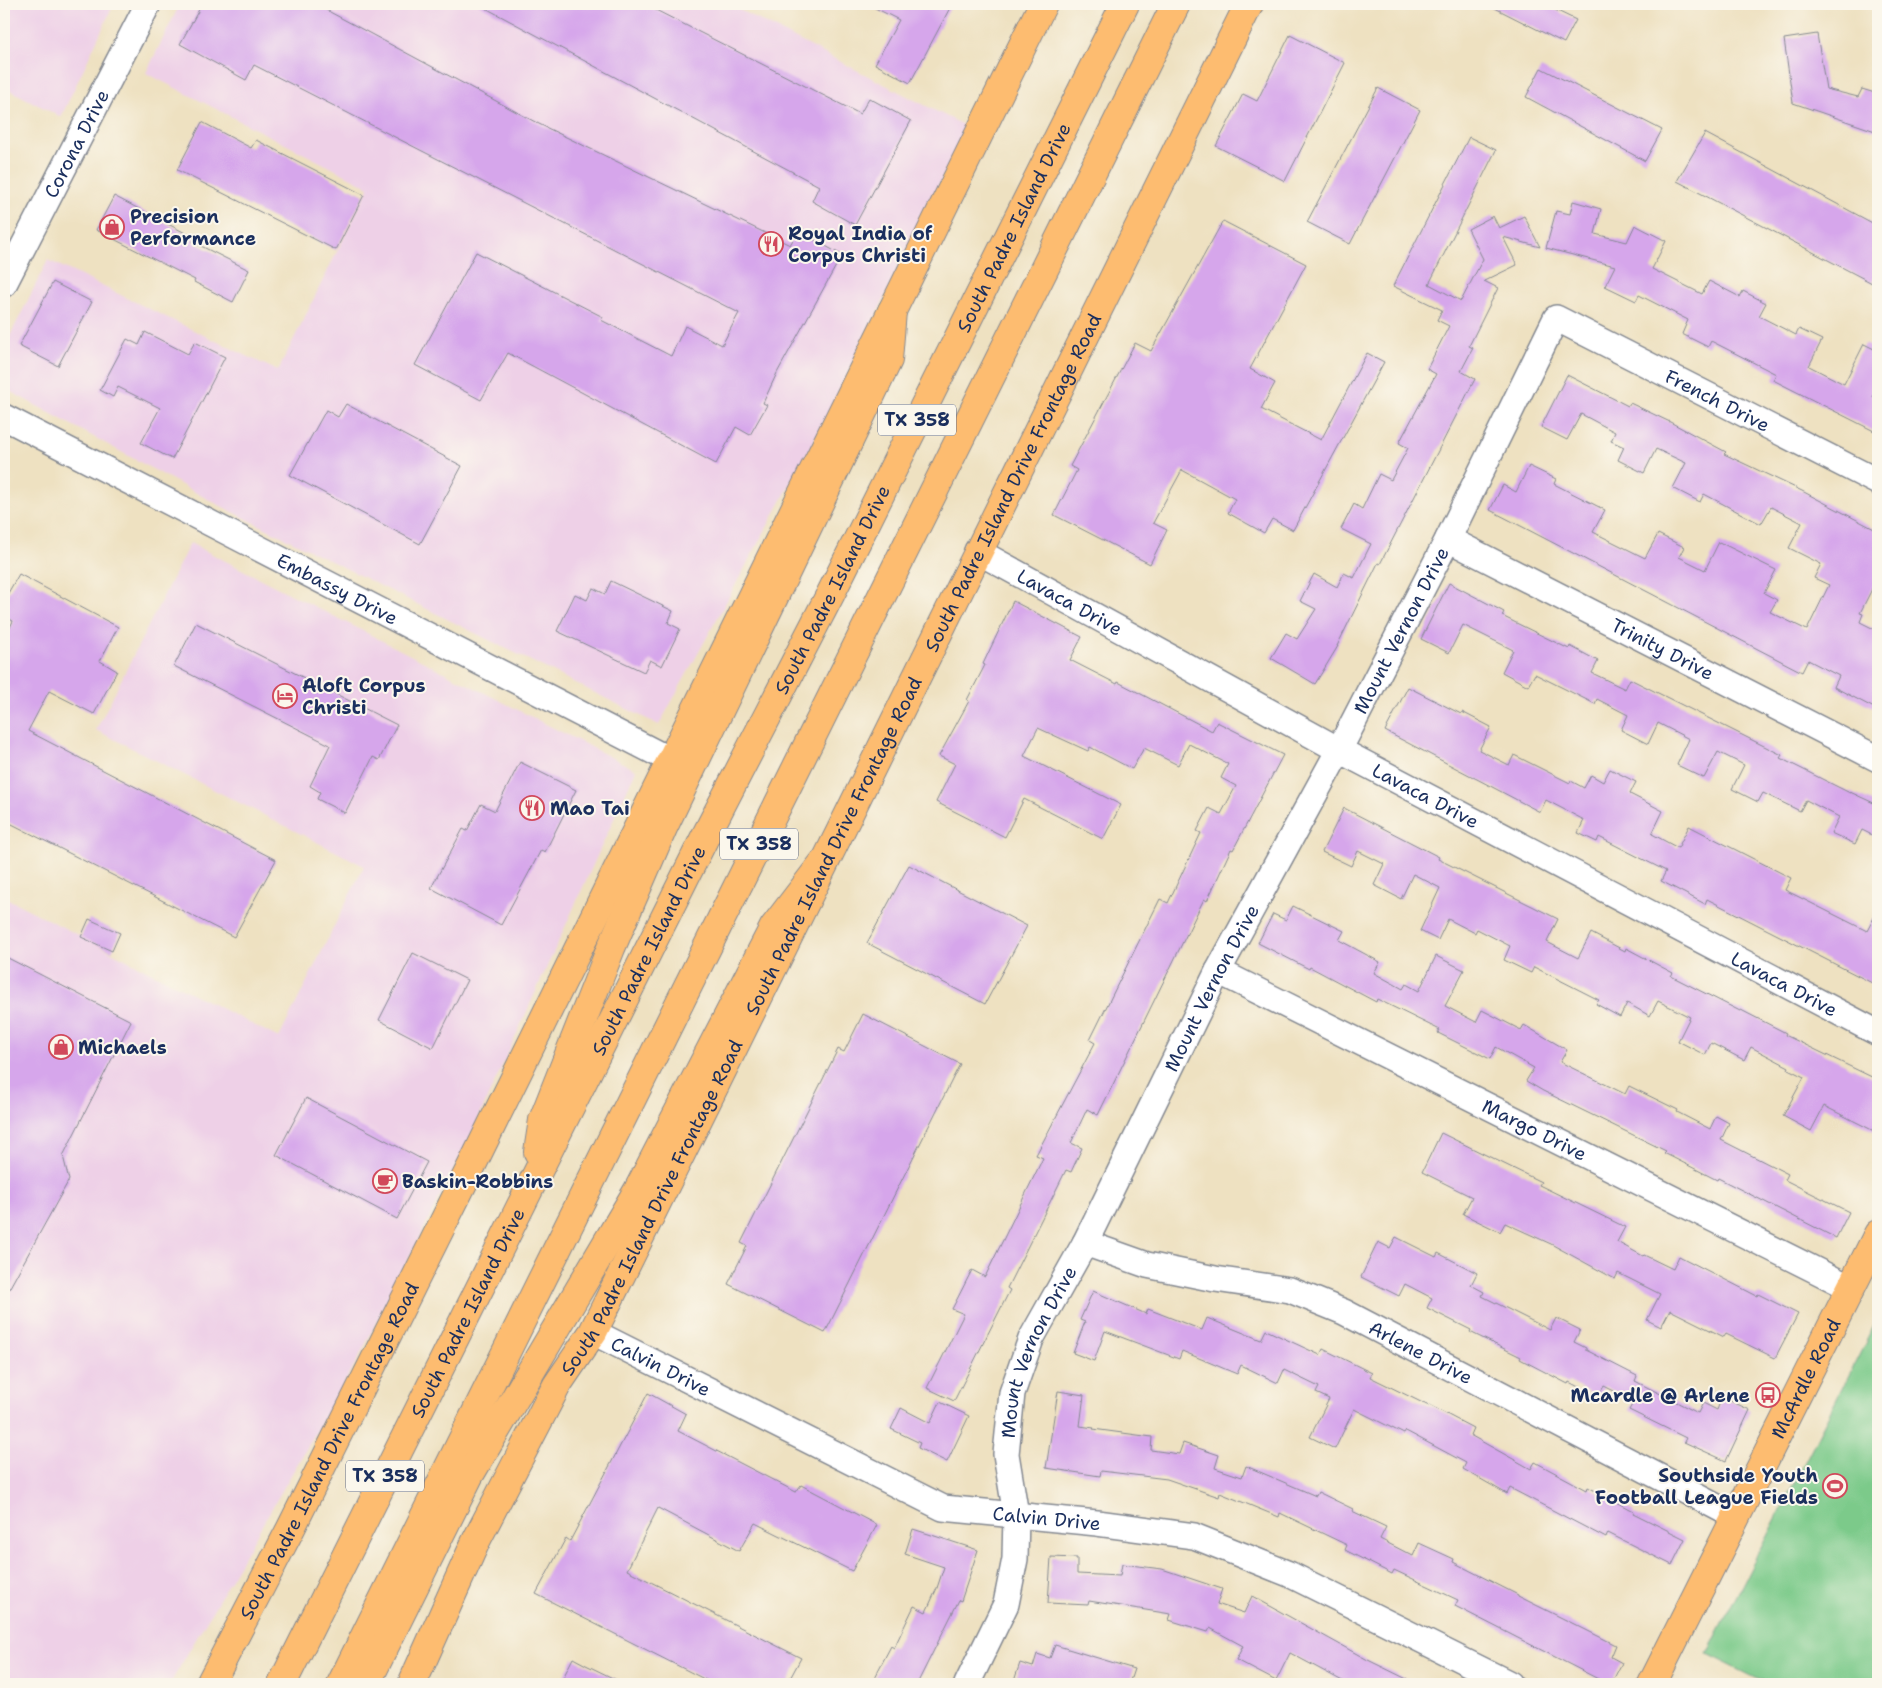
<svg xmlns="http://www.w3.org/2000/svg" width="1882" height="1688" font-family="'Shantell Sans',sans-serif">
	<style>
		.built { fill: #eed0e7 }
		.green { fill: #7bca8a; stroke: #4b7c74 }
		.building { fill: #d6a6eb }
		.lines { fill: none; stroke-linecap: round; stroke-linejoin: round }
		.minor-casing { stroke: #848890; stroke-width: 28 }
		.major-casing { stroke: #848890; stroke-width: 30 }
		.highway-casing { stroke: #848890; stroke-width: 30 }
		.minor { stroke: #fff; stroke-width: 25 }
		.major { stroke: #fdbc70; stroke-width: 28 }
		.highway { stroke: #fdbc70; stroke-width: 28 }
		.labels { text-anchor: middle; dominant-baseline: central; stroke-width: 4; stroke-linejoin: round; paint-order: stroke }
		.shield { fill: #fbf7ec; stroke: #5e6b89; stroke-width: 1 }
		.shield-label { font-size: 18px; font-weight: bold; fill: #1b2f5e }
		.street-label { font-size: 19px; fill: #1b2f5e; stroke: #fbf7ec }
		.poi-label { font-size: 19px; font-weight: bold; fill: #1b2f5e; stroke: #fbf7ec; text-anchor: start }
	</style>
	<rect width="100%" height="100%" fill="#fbf7ec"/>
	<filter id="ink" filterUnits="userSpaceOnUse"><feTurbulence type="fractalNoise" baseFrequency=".02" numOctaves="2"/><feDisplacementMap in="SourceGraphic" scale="10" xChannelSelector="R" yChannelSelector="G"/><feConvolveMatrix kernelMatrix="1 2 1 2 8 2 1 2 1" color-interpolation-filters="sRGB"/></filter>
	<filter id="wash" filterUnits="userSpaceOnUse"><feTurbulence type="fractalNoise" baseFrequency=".0096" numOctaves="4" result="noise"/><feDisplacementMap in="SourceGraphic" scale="20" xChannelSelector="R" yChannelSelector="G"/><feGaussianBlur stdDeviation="1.12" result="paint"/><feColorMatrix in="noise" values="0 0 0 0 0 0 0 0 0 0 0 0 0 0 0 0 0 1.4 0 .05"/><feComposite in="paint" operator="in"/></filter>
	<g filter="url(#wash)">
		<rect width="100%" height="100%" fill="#eee1c1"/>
		<!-- built -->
		<g class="built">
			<path d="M4,4H114L61,117L4,87Z"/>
			<path d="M180,4H728L967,127L826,419L659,725L213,502L4,388V348L48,260L278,371L369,187L146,73Z"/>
			<path d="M190,543L636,770L470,1137L356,1363L170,1684H4V897L279,1038L364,866L96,730Z"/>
		</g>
		<!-- green -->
		<path class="green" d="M1878,1318V1684H1768L1707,1654Z"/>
		<g id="blocks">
			<!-- building -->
			<g class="building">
				<path d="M202,4H315L539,124L790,245L798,231L842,255L777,373L763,403L767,405L750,435L736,427L716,464L508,353L481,400L415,365L476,252L603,317L601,320L671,356L685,326L722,345L739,313L254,65L246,80L180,44Z"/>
				<path d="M478,4H644L860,114L869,98L911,121L855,225L812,201L819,186Z"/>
				<path d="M867,4H952L910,83L875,64L899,20Z"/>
				<path d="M1487,4H1543L1576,20L1564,43Z"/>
				<path d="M1817,34L1826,89L1858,97L1862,89L1878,94V132L1793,103L1784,39Z"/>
				<path d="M1290,35L1345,63L1285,181L1216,146L1243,94L1257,101Z"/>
				<path d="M1541,68L1662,130L1645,161L1526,97Z"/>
				<path d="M1378,88L1420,110L1350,244L1307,222Z"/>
				<path d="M202,122L251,148L256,140L364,195L336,250L177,170Z"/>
				<path d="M1705,133L1878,226V271L1872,283L1677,181Z"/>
				<path d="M1469,137L1496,150L1429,284L1461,301L1483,259L1468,229L1493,216L1499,228L1524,216L1540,247L1503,237L1517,265L1484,281L1498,288L1469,346L1473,348L1461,371L1475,379L1380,564L1378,563L1337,646H1338L1315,684L1271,658L1286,633L1297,639L1316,609L1300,601L1314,574L1337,587L1344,573L1354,578L1371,544L1341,529L1354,504L1362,509L1379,474L1391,480L1408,448L1399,443L1436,374L1427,369L1449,326L1437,320L1442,310L1393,286Z"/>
				<path d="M114,196L195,238L193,242L249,270L233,302L194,282L195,280L96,230Z"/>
				<path d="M1573,201L1601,209L1595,234L1627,242L1635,225L1666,241L1652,269L1702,294L1709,281L1740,297L1743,291L1766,303L1759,316L1796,335L1799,329L1822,340L1809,366L1844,384L1864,344L1878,351V386L1873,397L1878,400V422L1874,431L1773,380L1776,374L1711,341L1708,347L1682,334L1688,320L1639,295L1636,301L1605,286L1615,266L1546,248L1556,211L1570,214Z"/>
				<path d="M1223,221L1306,264L1250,369L1275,383L1261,409L1321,440L1367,353L1384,362L1293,530L1272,519L1264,533L1228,513L1235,499L1182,470L1153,523L1167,530L1150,564L1054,515L1077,470L1070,466L1135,343L1151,351Z"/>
				<path d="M53,282L92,302L58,366L19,346Z"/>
				<path d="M145,332L188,354L195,342L225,357L172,459L141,443L160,408L118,387L113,397L100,390L127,339L139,345Z"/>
				<path d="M1567,375L1628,406L1630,403L1670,422L1726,452L1724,454L1802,491L1878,531V577L1860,613L1863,614L1860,622L1878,631V710L1834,687L1839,676L1808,660L1802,672L1490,510L1503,485L1516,492L1529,466L1556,479L1554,484L1605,510L1593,532L1645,558L1658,534L1684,547L1679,557L1705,570L1719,542L1776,570L1764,593L1777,600L1770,612L1807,630L1829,585L1814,578L1821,564L1789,548L1802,523L1771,507L1761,524L1704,494L1700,502L1673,488L1686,463L1656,449L1644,473L1618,460L1624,447L1611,441L1615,432L1581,414L1567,440L1541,427Z"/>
				<path d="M346,404L462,466L420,544L290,475L326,410L338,417Z"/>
				<path d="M19,574L118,627L100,661L117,671L94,714L49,691L28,731L276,860L234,937L4,820V640L13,621L4,616V600Z"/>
				<path d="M611,581L673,611L668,623L680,629L662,666L650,660L644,672L557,631L575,594L587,600L593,588L605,594Z"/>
				<path d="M1449,583L1504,612L1502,616L1569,649L1570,646L1598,661L1592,673L1625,689L1630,679L1782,755L1780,758L1850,793V792L1878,805V838L1862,830L1855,844L1831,833L1839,817L1806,800L1800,811L1763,793L1758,802L1732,789L1744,765L1718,752L1704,778L1677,765L1689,739L1658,723L1648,744L1621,730L1628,715L1597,699L1595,704L1535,674L1528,686L1502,672L1513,650L1463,625L1449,653L1421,639Z"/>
				<path d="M1013,601L1082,637L1070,660L1117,684L1118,682L1212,731L1217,722L1283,755L1233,850L1231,849L1207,901L1204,899L1098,1115L1087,1109L1071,1143L1082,1148L1071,1172L1066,1170L1007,1288L1010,1290L954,1401L927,1388L964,1314L952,1309L972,1270L985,1277L1043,1158L1036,1155L1095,1043L1090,1040L1160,899L1168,903L1201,833L1197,831L1209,808L1221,814L1236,786L1221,778L1228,764L1189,744L1178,765L1144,748L1132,769L1090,747L1088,751L1038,728L1024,756L1121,805L1103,839L1024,799L1005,837L936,802L955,764L939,756L969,701L967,700L985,665L983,664Z"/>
				<path d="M196,623L397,725L379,760L373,757L345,813L317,799L320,792L310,786L330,745L174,666Z"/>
				<path d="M1408,687L1461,714L1462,712L1491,727L1479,750L1509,765L1514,755L1570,783L1571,781L1584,788L1591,775L1603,782L1610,769L1636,782L1630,794L1663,811L1652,834L1678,848L1689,826L1791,878L1785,890L1867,931L1878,910V986L1707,899L1705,904L1661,881L1666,871L1599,837L1597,842L1578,833L1584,820L1546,800L1540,812L1385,731Z"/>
				<path d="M520,762L576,790L545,852L541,850L501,925L431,888L463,829L467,831L481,804L495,811Z"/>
				<path d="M1344,808L1439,857L1438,859L1558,919L1547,942L1578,958L1591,933L1625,951L1626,948L1673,973L1671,976L1740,1011L1741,1010L1786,1033L1785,1035L1878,1080V1133L1824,1106L1811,1131L1783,1116L1804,1077L1788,1069L1789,1067L1751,1047L1744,1060L1711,1043L1705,1055L1678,1041L1690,1017L1658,1001L1650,1016L1627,1003L1620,1017L1596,1004L1599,1000L1534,967L1531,973L1504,960L1510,946L1477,929L1475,933L1448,919L1438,940L1420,931L1440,888L1413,874L1401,899L1374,885L1384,864L1358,851L1351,866L1322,852Z"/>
				<path d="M909,865L1027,926L985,1004L867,943Z"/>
				<path d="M1293,906L1344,931L1339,940L1380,962L1374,973L1403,989L1406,984L1419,991L1436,956L1464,970L1445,1006L1476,1022L1482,1010L1521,1030L1524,1025L1567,1050L1560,1062L1625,1094L1629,1086L1678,1110L1677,1112L1710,1129L1716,1116L1729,1123L1721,1140L1788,1174L1785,1180L1849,1212L1836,1238L1718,1178L1717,1180L1664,1153L1666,1151L1543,1091L1526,1081L1534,1068L1496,1047L1490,1059L1438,1033L1440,1030L1377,999L1376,1002L1310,967L1309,969L1258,943L1273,914L1286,920Z"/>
				<path d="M89,919L120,933L112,951L81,937Z"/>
				<path d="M413,953L467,980L433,1048L379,1020Z"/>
				<path d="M4,956L131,1021L63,1156L69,1180L4,1298Z"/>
				<path d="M863,1014L960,1064L825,1333L728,1284L747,1246L741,1243L838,1049L844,1052Z"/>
				<path d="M306,1098L427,1162L397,1219L276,1155Z"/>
				<path d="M1441,1133L1541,1182L1539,1185L1625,1227L1617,1242L1643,1256L1644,1255L1673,1269L1679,1256L1757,1296L1758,1294L1798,1314L1775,1358L1726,1334L1724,1337L1670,1310L1661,1327L1647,1320L1660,1294L1618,1273L1615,1279L1551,1244L1505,1223L1500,1232L1463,1214L1472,1197L1422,1172Z"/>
				<path d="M1396,1237L1436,1257L1438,1253L1477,1273L1471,1285L1484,1292L1482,1296L1550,1330L1556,1318L1580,1330L1574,1342L1586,1348V1350L1637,1376L1635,1381L1698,1413L1703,1403L1717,1410L1722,1397L1750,1410L1726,1461L1684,1442L1686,1438L1629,1410L1634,1401L1604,1386L1598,1397L1569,1382L1568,1384L1520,1359L1521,1357L1470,1332L1471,1330L1427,1308L1432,1298L1405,1284L1399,1296L1361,1277L1378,1242L1390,1248Z"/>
				<path d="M1093,1291L1146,1314L1148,1309L1202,1330L1207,1318L1261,1340L1266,1330L1320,1355L1323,1349L1372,1373L1370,1377L1429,1406V1405L1473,1428L1470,1435L1531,1469L1535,1462L1587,1490L1588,1487L1634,1511L1633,1513L1685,1539L1672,1565L1608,1533L1606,1538L1510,1488L1507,1494L1463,1469L1466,1463L1406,1431L1404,1434L1354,1409L1335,1449L1310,1437L1329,1399L1316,1393L1319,1387L1284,1370L1278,1383L1241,1365L1237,1374L1182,1351L1179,1359L1105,1331L1094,1361L1073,1353L1085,1322L1080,1320Z"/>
				<path d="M1058,1391L1084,1395L1080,1426L1094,1428L1093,1429L1152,1437L1151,1450L1179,1454L1183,1443L1219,1455L1215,1468L1242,1477L1246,1466L1316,1496L1318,1492L1353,1509L1352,1511L1386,1527L1380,1539L1413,1556L1419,1543L1454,1559L1453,1562L1518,1595V1596L1616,1645L1611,1657L1622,1663L1611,1684H1608L1455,1606L1458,1600L1394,1570L1392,1574L1345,1550L1347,1545L1280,1513L1279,1517L1220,1493L1219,1497L1167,1479L1101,1471L1100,1476L1046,1468Z"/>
				<path d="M648,1393L686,1414L678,1431L796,1492L801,1485L877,1525L852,1571L755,1523L739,1551L658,1508L627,1570L801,1658L787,1684H714L536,1594L566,1538L570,1541Z"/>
				<path d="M940,1402L969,1416L947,1462L918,1448L920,1443L891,1429L901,1408L930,1423Z"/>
				<path d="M913,1529L978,1550L961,1601L959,1600L917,1684H871L891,1646L894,1648L914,1606L926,1612L937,1588L944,1567L905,1554Z"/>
				<path d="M1051,1557L1077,1558V1574L1120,1576L1122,1564L1162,1569L1222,1589L1217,1604L1244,1613L1252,1596L1366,1659L1417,1684H1348L1290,1653L1276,1681L1236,1660L1243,1646L1210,1628L1208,1632L1169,1620L1171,1614L1089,1601L1088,1605L1048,1603Z"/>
				<path d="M1055,1645L1134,1669L1129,1684H1013L1020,1663L1033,1667L1037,1654L1050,1658Z"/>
				<path d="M573,1658L586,1665L625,1684H560Z"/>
			</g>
		</g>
	</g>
	<g filter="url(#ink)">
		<use href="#blocks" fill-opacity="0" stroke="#848890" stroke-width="1"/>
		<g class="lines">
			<defs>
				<g id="minor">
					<path id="s1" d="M4,284L148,4"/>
					<path id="s2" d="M4,417L670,760"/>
					<path id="s3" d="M1448,539L1878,759"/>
					<path id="s4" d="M977,551L1339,750L1878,1033"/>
					<path id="s5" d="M1218,971L1851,1288"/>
					<path id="s6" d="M1085,1243L1147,1265L1215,1279L1290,1290L1344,1312L1736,1517"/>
					<path id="s7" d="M593,1332L943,1508L1097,1523L1194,1536L1289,1574L1510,1684"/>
					<path id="s8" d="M967,1684L1006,1604L1015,1559L1016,1515L1006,1454L1012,1393L1031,1339L1085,1243L1218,971L1339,750L1448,539L1556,318L1878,482"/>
				</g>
				<g id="major">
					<path id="s9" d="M210,1684L291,1528L474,1161L1043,4"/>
					<path id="s10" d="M412,1684L476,1541L557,1385L593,1332L1249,4"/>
					<path id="s11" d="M1652,1684L1878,1234"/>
				</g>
				<g id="highway">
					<path d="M538,1152L543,1120L611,948L663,828L888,360L892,311"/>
					<path id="s12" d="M282,1684L706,835L831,593L1125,4"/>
					<path d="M341,1684L1176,4"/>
					<path d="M366,1684L469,1476L638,1190L774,927L823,863"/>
				</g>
			</defs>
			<!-- minor casing -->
			<use href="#minor" class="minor-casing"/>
			<!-- major casing -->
			<use href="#major" class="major-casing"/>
			<!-- highway casing -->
			<use href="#highway" class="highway-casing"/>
			<!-- minor -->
			<use href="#minor" class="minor"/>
			<!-- major -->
			<use href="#major" class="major"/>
			<!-- highway -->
			<use href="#highway" class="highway"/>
		</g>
	</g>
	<!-- icons -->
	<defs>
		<symbol id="shop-ring" viewBox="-11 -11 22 22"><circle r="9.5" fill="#fbf7ec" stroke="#d1495b" stroke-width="1.5"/><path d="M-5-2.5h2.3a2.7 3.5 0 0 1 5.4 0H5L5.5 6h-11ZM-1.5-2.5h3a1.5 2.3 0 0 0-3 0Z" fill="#d1495b"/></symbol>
		<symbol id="restaurant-ring" viewBox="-11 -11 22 22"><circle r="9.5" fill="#fbf7ec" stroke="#d1495b" stroke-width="1.5"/><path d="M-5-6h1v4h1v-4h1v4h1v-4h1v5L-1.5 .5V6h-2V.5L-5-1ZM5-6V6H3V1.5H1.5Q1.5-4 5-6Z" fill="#d1495b"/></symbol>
		<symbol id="hotel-ring" viewBox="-11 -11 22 22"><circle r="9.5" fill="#fbf7ec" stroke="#d1495b" stroke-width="1.5"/><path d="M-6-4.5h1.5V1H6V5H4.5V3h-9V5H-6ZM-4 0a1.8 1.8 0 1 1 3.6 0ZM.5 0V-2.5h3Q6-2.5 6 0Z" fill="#d1495b"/></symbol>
		<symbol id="cafe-ring" viewBox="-11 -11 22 22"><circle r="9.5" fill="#fbf7ec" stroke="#d1495b" stroke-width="1.5"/><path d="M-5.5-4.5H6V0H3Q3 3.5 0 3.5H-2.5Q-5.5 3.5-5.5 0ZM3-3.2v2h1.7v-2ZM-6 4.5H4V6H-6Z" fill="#d1495b"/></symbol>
		<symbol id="bus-ring" viewBox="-11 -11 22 22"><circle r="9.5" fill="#fbf7ec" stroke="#d1495b" stroke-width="1.5"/><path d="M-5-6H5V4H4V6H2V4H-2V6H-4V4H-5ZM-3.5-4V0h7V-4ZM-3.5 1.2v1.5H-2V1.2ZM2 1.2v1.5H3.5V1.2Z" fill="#d1495b"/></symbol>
		<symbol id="stadium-ring" viewBox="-11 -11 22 22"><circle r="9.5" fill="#fbf7ec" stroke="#d1495b" stroke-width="1.5"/><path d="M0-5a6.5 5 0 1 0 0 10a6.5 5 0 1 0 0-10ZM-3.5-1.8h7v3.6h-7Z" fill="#d1495b"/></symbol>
	</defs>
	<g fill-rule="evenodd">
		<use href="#shop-ring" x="98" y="213" width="28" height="28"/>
		<use href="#restaurant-ring" x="757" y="230" width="28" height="28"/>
		<use href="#hotel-ring" x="271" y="682" width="28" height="28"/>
		<use href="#restaurant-ring" x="518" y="794" width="28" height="28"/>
		<use href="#shop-ring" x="47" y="1033" width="28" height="28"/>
		<use href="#cafe-ring" x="371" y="1167" width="28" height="28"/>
		<use href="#bus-ring" x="1754" y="1381" width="28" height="28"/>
		<use href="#stadium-ring" x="1821" y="1472" width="28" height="28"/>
	</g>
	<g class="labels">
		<!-- shield labels -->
		<g class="shield">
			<rect x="878" y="404.5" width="78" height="31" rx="4"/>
			<rect x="720" y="828.5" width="78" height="31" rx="4"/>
			<rect x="346" y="1460.5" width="78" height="31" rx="4"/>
		</g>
		<g class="shield-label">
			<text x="917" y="420">TX 358</text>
			<text x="759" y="844">TX 358</text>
			<text x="385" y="1476">TX 358</text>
		</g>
		<!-- street labels -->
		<g class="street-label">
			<text stroke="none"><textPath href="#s1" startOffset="158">Corona Drive</textPath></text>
			<text stroke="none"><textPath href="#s12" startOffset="1630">South Padre Island Drive</textPath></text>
			<text stroke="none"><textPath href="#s8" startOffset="1689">French Drive</textPath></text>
			<text stroke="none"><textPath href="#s10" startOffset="1344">South Padre Island Drive Frontage Road</textPath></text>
			<text stroke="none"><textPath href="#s2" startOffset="375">Embassy Drive</textPath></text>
			<text stroke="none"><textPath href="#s12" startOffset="1225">South Padre Island Drive</textPath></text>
			<text stroke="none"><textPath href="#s4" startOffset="106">Lavaca Drive</textPath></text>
			<text stroke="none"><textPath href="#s8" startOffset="1159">Mount Vernon Drive</textPath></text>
			<text stroke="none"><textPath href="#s3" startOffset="241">Trinity Drive</textPath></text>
			<text stroke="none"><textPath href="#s4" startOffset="511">Lavaca Drive</textPath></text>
			<text stroke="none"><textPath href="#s10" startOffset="939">South Padre Island Drive Frontage Road</textPath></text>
			<text stroke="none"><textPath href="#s12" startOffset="820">South Padre Island Drive</textPath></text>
			<text stroke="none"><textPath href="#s4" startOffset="916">Lavaca Drive</textPath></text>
			<text stroke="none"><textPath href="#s8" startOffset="754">Mount Vernon Drive</textPath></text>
			<text stroke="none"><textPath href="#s5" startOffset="354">Margo Drive</textPath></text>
			<text stroke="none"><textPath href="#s10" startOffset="534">South Padre Island Drive Frontage Road</textPath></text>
			<text stroke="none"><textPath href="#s12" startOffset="415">South Padre Island Drive</textPath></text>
			<text stroke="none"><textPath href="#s6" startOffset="356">Arlene Drive</textPath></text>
			<text stroke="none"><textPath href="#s8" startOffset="349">Mount Vernon Drive</textPath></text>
			<text stroke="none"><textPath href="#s7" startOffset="76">Calvin Drive</textPath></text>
			<text stroke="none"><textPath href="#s11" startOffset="342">McArdle Road</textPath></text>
			<text stroke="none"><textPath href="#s9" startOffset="262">South Padre Island Drive Frontage Road</textPath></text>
			<text stroke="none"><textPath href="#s7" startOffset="496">Calvin Drive</textPath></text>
		</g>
		<!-- poi labels -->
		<g class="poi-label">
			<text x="130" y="216">Precision<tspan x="130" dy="22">Performance</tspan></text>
			<text x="788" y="233">Royal India of<tspan x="788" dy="22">Corpus Christi</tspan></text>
			<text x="302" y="685">Aloft Corpus<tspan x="302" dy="22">Christi</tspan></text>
			<text x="550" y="808">Mao Tai</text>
			<text x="78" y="1047">Michaels</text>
			<text x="402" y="1181">Baskin-Robbins</text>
			<text x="1750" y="1395" text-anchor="end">Mcardle @ Arlene</text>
			<text x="1818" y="1475" text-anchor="end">Southside Youth<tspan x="1818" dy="22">Football League Fields</tspan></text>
		</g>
	</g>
	<!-- margin -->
	<rect width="1882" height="1688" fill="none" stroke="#fbf7ec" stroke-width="20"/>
</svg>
